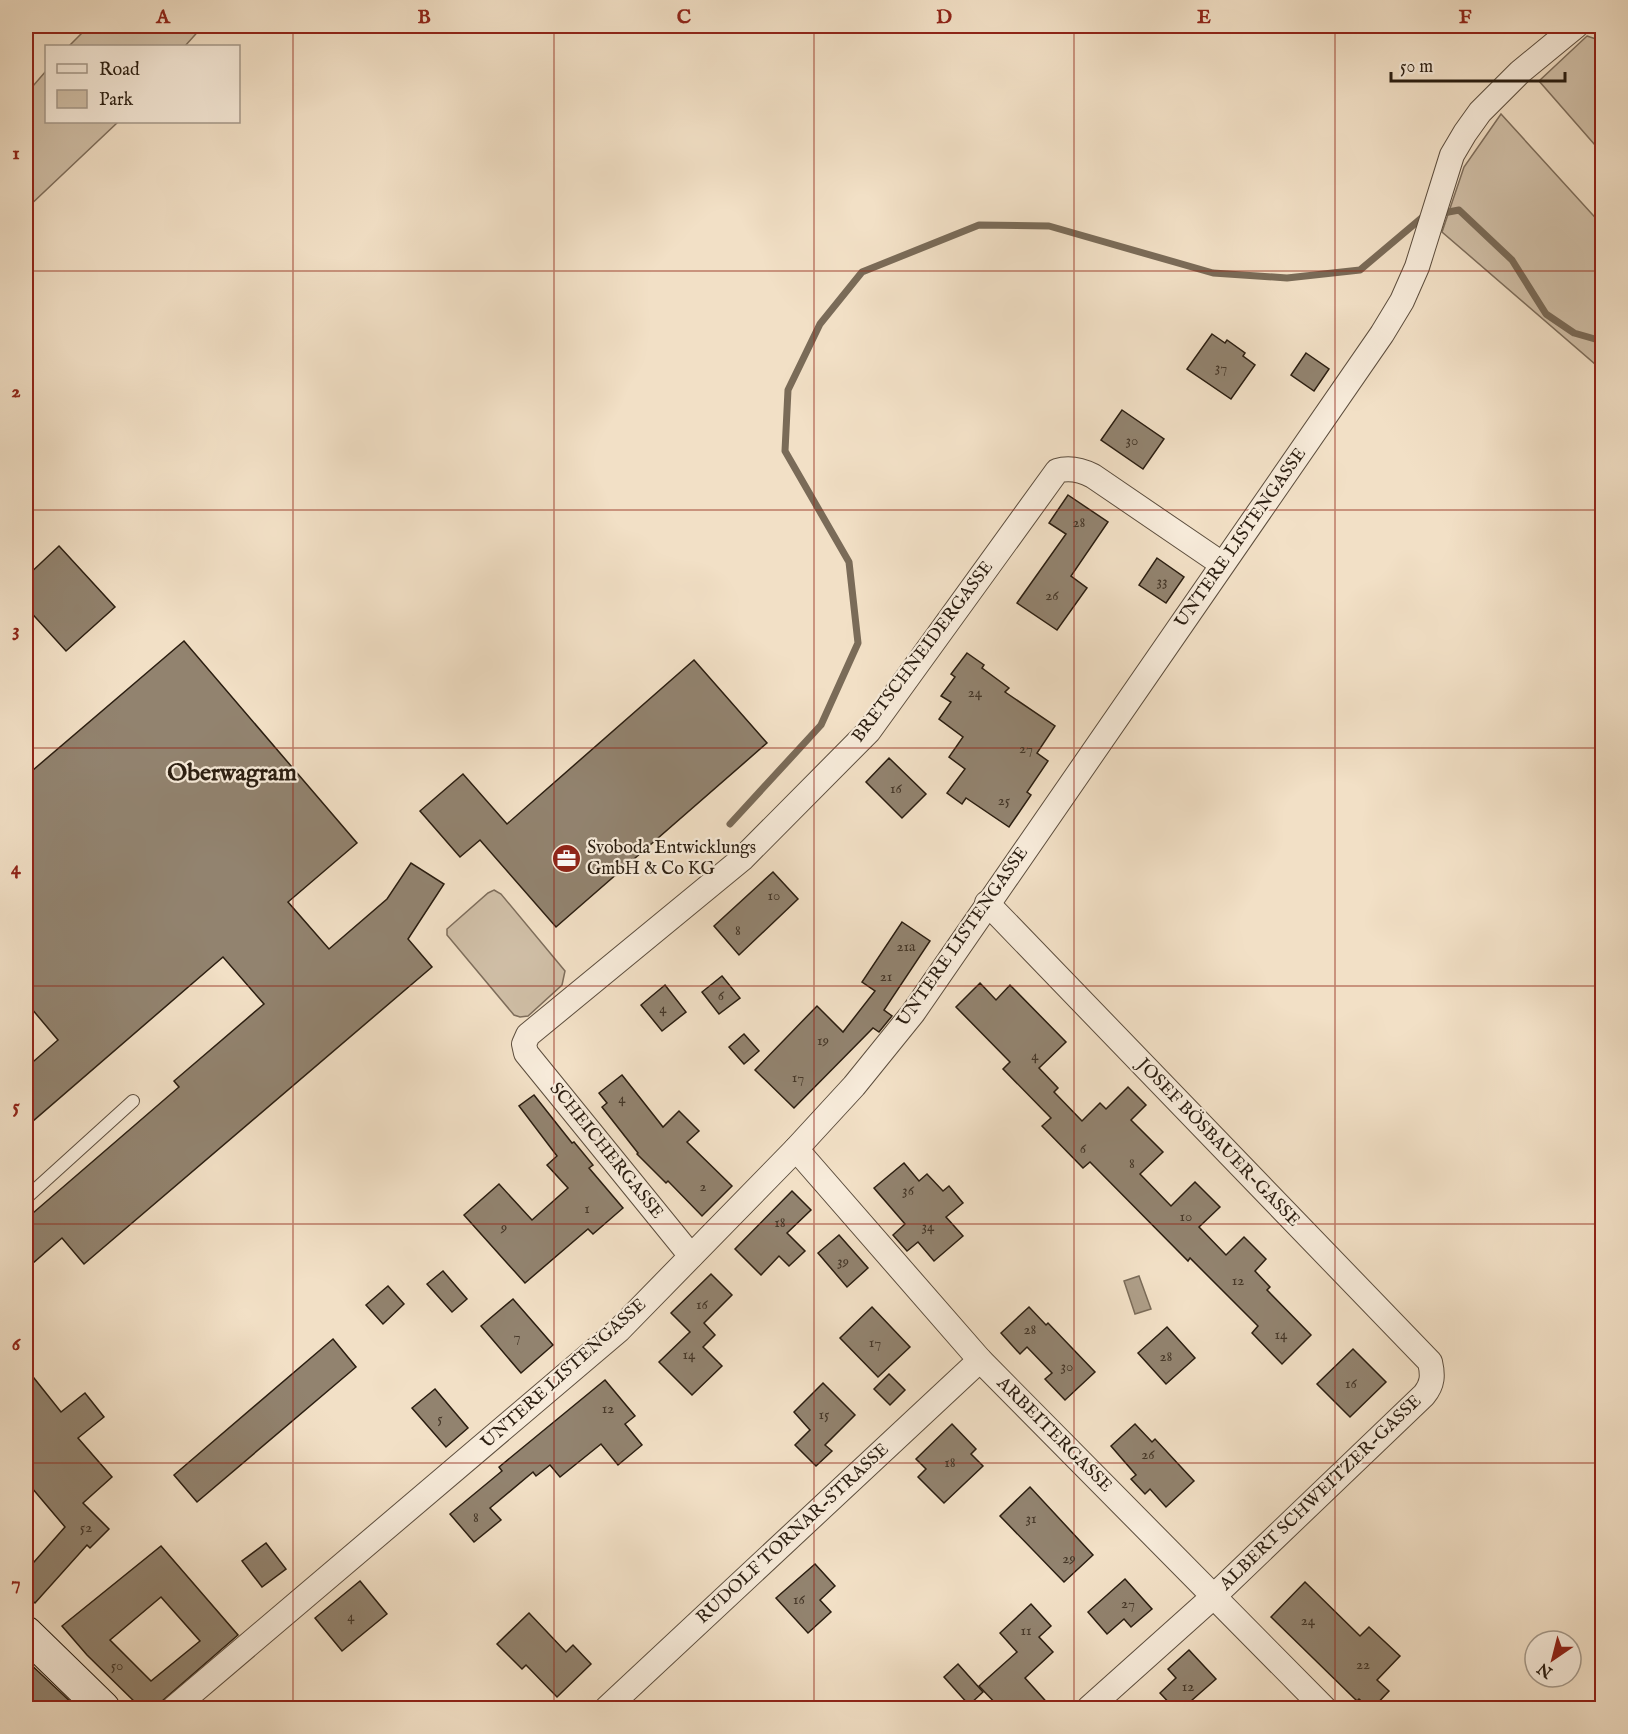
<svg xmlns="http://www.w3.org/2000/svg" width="1628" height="1734" font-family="'IM FELL English',serif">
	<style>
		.green { fill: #d0bfa7; stroke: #7e6e5c; stroke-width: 1.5 }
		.water { fill: #ae9e88; stroke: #7a6b58; stroke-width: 1.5 }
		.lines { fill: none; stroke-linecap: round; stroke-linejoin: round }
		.stream { stroke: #7a6b58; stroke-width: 7 }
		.building { fill: #92836f; stroke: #2b1e11; stroke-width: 1.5; fill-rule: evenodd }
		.service-casing { stroke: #5d4e3e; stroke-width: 14 }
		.minor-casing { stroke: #5d4e3e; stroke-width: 26 }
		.secondary-casing { stroke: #2b1e11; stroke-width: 35 }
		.service { stroke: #f7ebda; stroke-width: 12 }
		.minor { stroke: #f7ebda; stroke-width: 24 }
		.secondary { stroke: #f7ebda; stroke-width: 33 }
		.grid { fill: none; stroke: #8f2418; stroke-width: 1.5; stroke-opacity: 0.55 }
		.labels { text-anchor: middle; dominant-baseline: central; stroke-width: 4.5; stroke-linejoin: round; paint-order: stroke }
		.number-label { font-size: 15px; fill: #453728 }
		.street-label { font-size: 18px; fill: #2b1e11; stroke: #f7ebda }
		.poi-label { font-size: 18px; fill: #2b1e11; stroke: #f7ebda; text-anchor: start }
		.district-label { font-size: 24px; font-weight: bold; fill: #2b1e11; stroke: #f7ebda }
		.neatline { fill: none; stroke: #8f2418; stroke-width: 2 }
		.grid-label { font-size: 20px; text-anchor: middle; font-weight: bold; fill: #8f2418 }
	</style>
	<rect width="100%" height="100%" fill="#f2e0c6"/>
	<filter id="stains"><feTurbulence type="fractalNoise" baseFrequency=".00333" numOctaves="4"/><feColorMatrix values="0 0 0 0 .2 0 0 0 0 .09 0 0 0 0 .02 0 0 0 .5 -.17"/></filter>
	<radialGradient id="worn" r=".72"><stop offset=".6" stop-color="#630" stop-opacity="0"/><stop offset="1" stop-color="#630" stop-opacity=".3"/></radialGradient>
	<!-- green -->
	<g class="green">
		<path d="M89,26H203L185,46H69Z"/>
		<path d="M1587,36L1602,41V153L1539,81Z"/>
		<path d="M46,71V122H118L26,209V94Z"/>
		<path d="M1501,114L1602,225V370L1442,232L1464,167Z"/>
		<path d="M494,890L501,894L565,971L562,985L528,1016L520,1017L514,1015L447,935V929L488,893Z"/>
	</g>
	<!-- water -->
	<path class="water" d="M1139,1276L1151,1309L1135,1314L1124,1281Z"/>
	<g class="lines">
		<!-- stream -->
		<g class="stream">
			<path d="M1438,214L1459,210L1512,260L1546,314L1574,333L1602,341"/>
			<path d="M730,824L821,725L858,643L849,562L785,451L788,390L820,324L862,272L979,225L1049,226L1213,273L1287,278L1360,270L1424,216"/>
		</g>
	</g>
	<!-- building -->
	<g class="building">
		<path d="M1212,334L1225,343L1227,340L1245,353L1243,356L1255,365L1231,399L1187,369Z"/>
		<path d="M1306,353L1329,369L1314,391L1291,375Z"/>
		<path d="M1122,410L1164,439L1143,469L1101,440Z"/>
		<path d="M1068,495L1108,522L1071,576L1087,588L1057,630L1017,603L1066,534L1049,523Z"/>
		<path d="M59,546L115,607L66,651L26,607V577Z"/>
		<path d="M1157,558L1184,577L1166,603L1139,585Z"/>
		<path d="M184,641L357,843L288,902L329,949L387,899L411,863L444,884L408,939L432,967L84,1264L62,1238L26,1269V1219L179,1087L174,1081L264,1004L223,957L26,1127V1068L58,1040L26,1002V776Z"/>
		<path d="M967,653L984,665L982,668L1009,688L1005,692L1055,726L1037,753L1048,761L1027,792L1031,795L1009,827L966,798L962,804L947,793L965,769L949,757L963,737L939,719L951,702L941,696L955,677L951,674Z"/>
		<path d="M694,660L767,743L556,927L480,840L460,857L420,811L463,774L507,824Z"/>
		<path d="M889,758L926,794L902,818L866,782Z"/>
		<path d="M773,872L798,899L739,955L714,926Z"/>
		<path d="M902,922L930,941L884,1010L892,1016L879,1032L873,1028L794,1108L755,1070L817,1006L843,1032L875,991L862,982Z"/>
		<path d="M722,976L740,998L719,1014L702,992Z"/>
		<path d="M980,983L996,1000L1010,985L1066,1042L1039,1068L1058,1088L1054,1092L1082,1121L1100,1103L1106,1109L1128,1087L1146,1105L1131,1120L1163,1152L1140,1174L1171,1206L1195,1182L1220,1207L1199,1227L1226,1255L1244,1237L1266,1259L1255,1271L1270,1287L1267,1290L1311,1335L1282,1364L1252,1333L1258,1326L1190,1258L1188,1261L1090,1162L1083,1168L1042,1126L1051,1118L1003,1069L1010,1062L956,1007Z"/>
		<path d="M665,985L686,1012L662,1031L641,1005Z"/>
		<path d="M744,1034L759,1051L744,1064L729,1047Z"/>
		<path d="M622,1075L663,1127L679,1111L699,1131L687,1142L732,1186L702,1216L668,1181L666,1183L637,1154L638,1153L602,1107L607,1103L599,1093Z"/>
		<path d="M534,1095L572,1143L574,1142L593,1165L589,1168L623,1208L593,1234L588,1229L525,1283L464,1215L499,1184L532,1220L568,1188L547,1165L557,1156L519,1106Z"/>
		<path d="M904,1163L919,1181L927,1174L943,1191L949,1186L963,1203L946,1217L963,1236L934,1261L918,1242L907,1251L893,1235L905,1224L874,1188Z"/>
		<path d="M792,1191L811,1210L787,1233L805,1251L789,1266L779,1256L761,1275L735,1249Z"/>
		<path d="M839,1235L868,1268L847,1287L818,1253Z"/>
		<path d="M443,1271L467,1299L452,1312L427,1284Z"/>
		<path d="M711,1274L732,1295L704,1323L715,1335L703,1347L722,1366L692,1395L659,1362L690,1332L671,1313Z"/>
		<path d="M388,1286L404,1304L383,1324L366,1305Z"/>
		<path d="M513,1299L553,1345L521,1373L481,1326Z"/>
		<path d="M872,1307L910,1347L878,1377L840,1338Z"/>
		<path d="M1029,1307L1046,1325L1048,1323L1095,1372L1065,1400L1045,1379L1052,1373L1027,1347L1020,1354L1001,1333Z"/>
		<path d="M1167,1327L1195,1358L1166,1384L1138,1353Z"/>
		<path d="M333,1339L356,1367L197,1502L174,1475Z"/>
		<path d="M1353,1349L1386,1382L1350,1417L1317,1384Z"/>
		<path d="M26,1368L61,1412L85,1393L104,1417L78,1438L112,1477L83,1503L109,1529L90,1548L87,1545L35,1603L26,1595V1571L65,1527L26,1481Z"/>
		<path d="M889,1374L905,1390L890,1405L874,1389Z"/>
		<path d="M605,1380L635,1416L625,1424L642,1445L618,1465L601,1444L560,1477L550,1465L536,1476L533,1472L490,1508L501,1520L474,1542L450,1514L502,1471L499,1467Z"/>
		<path d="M823,1383L855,1415L825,1445L832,1451L816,1466L795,1445L810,1430L794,1412Z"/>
		<path d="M435,1389L468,1428L446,1447L412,1408Z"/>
		<path d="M952,1424L976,1449L971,1454L983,1466L944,1503L918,1477L926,1469L916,1459Z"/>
		<path d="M1135,1424L1152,1442L1155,1439L1194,1481L1166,1507L1150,1489L1145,1494L1131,1479L1136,1475L1111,1446Z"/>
		<path d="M1030,1487L1093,1555L1064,1582L1000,1516Z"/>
		<path d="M266,1543L286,1569L262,1587L242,1561Z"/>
		<path d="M161,1546L238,1635L154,1708H141L87,1655L62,1626ZM161,1597L200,1641L151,1681L110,1640Z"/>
		<path d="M815,1564L835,1586L820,1600L831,1612L808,1633L776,1598Z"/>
		<path d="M1125,1579L1152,1609L1131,1627L1124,1619L1107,1634L1088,1612Z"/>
		<path d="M360,1581L387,1614L342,1651L315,1618Z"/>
		<path d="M1305,1582L1360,1636L1369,1627L1400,1656L1377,1680L1389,1691L1373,1708H1369L1359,1699L1357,1701L1271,1617Z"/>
		<path d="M1031,1604L1051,1626L1039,1637L1053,1652L1025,1678L1052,1708H1000L979,1686L1017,1652L1000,1633Z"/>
		<path d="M529,1613L566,1652L573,1645L591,1664L557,1697L526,1665L522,1669L497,1644Z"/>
		<path d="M1189,1650L1216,1679L1183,1708H1174L1160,1693L1176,1678L1168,1669Z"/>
		<path d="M26,1660L58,1690L77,1708H26Z"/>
		<path d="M958,1664L983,1692L969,1705L944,1677Z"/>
	</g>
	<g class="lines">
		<defs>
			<path id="service" d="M26,1198L133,1101"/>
			<g id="minor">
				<path d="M987,903L1430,1362C1433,1375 1433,1384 1424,1395L1213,1597L1089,1708"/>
				<path d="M796,1149L980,1360L1324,1708"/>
				<path d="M691,1256L526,1053L524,1044L528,1035L742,859L869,731L1057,471C1070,467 1081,470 1093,476L1222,564"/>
				<path d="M174,1708L619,1330L796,1149L854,1086L913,1013L1382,334L1402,301L1417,267L1452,155L1465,133L1480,112L1520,72L1576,26"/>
				<path d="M607,1708L980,1360"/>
			</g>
			<path id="secondary" d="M26,1633L103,1708"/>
		</defs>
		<!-- service casing -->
		<use href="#service" class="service-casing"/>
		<!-- minor casing -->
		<use href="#minor" class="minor-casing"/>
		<!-- secondary casing -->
		<use href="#secondary" class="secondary-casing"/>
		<!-- service -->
		<use href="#service" class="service"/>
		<!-- minor -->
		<use href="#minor" class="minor"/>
		<!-- secondary -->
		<use href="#secondary" class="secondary"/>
	</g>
	<!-- grid -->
	<path class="grid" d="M293,26V1708M554,26V1708M814,26V1708M1074,26V1708M1335,26V1708M26,271H1602M26,510H1602M26,748H1602M26,986H1602M26,1224H1602M26,1463H1602"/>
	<!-- icons -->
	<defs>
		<symbol id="office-disc" viewBox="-11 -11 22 22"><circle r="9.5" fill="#8f2418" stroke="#f7ebda"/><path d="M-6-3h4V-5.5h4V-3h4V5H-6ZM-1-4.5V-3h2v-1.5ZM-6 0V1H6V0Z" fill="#fff"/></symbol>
	</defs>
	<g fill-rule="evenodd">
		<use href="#office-disc" x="550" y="842" width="33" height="33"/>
	</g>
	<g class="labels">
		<!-- number labels -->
		<g class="number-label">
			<text x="1221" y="367">37</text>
			<text x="1132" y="440">30</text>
			<text x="1079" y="522">28</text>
			<text x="1162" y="581">33</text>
			<text x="1052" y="595">26</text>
			<text x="975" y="692">24</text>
			<text x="1026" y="748">27</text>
			<text x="896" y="788">16</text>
			<text x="1004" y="800">25</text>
			<text x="774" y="895">10</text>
			<text x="738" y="930">8</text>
			<text x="906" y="946">21a</text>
			<text x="886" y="976">21</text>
			<text x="721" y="995">6</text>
			<text x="663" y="1008">4</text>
			<text x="823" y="1040">19</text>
			<text x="1035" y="1055">4</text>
			<text x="798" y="1077">17</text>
			<text x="622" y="1098">4</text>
			<text x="1083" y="1148">6</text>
			<text x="1132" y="1163">8</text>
			<text x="703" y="1186">2</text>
			<text x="908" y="1190">36</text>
			<text x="587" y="1208">1</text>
			<text x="1186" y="1216">10</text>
			<text x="780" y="1222">18</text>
			<text x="928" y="1226">34</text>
			<text x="504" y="1227">9</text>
			<text x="843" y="1261">39</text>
			<text x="1238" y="1280">12</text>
			<text x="702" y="1304">16</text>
			<text x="1030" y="1329">28</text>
			<text x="1281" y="1334">14</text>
			<text x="517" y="1336">7</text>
			<text x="875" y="1342">17</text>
			<text x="689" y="1354">14</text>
			<text x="1166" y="1356">28</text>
			<text x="1067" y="1366">30</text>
			<text x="1351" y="1383">16</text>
			<text x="608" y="1408">12</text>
			<text x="824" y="1414">15</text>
			<text x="440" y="1418">5</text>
			<text x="1148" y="1454">26</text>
			<text x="950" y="1462">18</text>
			<text x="476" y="1517">8</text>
			<text x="1031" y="1518">31</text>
			<text x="86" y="1527">52</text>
			<text x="1069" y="1558">29</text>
			<text x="799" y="1599">16</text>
			<text x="1128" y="1603">27</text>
			<text x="351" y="1616">4</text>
			<text x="1308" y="1620">24</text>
			<text x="1026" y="1630">11</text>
			<text x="1363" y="1664">22</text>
			<text x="117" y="1665">50</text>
			<text x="1188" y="1686">12</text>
		</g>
		<!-- street labels -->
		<g class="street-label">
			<text transform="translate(1241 538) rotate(-55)">UNTERE LISTENGASSE</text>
			<text transform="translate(923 652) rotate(-53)">BRETSCHNEIDERGASSE</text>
			<text transform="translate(963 937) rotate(-55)">UNTERE LISTENGASSE</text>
			<text transform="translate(1218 1143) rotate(46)">JOSEF BÖSBAUER-GASSE</text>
			<text transform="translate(606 1151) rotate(51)">SCHEICHERGASSE</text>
			<text transform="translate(564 1374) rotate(-42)">UNTERE LISTENGASSE</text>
			<text transform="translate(1054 1435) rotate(45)">ARBEITERGASSE</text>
			<text transform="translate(1321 1493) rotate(-44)">ALBERT SCHWEITZER-GASSE</text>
			<text transform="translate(793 1534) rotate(-43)">RUDOLF TORNAR-STRASSE</text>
		</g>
		<!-- poi labels -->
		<g class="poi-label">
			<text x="587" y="848">Svoboda Entwicklungs<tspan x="587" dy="21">GmbH &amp; Co KG</tspan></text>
		</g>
		<!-- district labels -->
		<g class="district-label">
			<text x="232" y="773">Oberwagram</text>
		</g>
	</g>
	<!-- margin -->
	<rect width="1628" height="1734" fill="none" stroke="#f2e0c6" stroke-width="66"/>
	<!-- legend -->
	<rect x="45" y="45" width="195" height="78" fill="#f7ebda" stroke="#a5998a" stroke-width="1.5"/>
	<rect x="57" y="64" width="30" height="9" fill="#f7ebda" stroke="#a5998a" stroke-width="1.5"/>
	<text x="99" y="75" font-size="18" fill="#2b1e11">Road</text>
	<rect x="57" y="90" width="30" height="18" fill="#d0bfa7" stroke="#a5998a" stroke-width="1.5"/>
	<text x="99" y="105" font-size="18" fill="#2b1e11">Park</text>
	<!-- north arrow -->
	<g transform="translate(1553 1659) rotate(215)"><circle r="28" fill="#f7ebda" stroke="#a5998a" stroke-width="1.5"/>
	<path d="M0-4.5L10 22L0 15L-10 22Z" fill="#8f2418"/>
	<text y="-9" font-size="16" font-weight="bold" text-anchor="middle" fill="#2b1e11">N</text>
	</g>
	<!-- scale -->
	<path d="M1391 72v9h174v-9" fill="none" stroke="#2b1e11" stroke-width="3"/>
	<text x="1400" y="72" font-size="18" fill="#2b1e11" stroke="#f7ebda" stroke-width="4.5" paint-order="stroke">50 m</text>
	<rect x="33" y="33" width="1562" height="1668" class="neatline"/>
	<g class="grid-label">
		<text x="163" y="23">A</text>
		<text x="424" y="23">B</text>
		<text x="684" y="23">C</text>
		<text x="944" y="23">D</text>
		<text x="1204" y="23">E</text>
		<text x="1465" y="23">F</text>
		<text x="16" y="159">1</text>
		<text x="16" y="397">2</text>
		<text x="16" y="636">3</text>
		<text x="16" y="874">4</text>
		<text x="16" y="1112">5</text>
		<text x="16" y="1350">6</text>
		<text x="16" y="1589">7</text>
	</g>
	<rect width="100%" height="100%" filter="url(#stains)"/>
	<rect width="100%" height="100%" fill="url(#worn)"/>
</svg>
